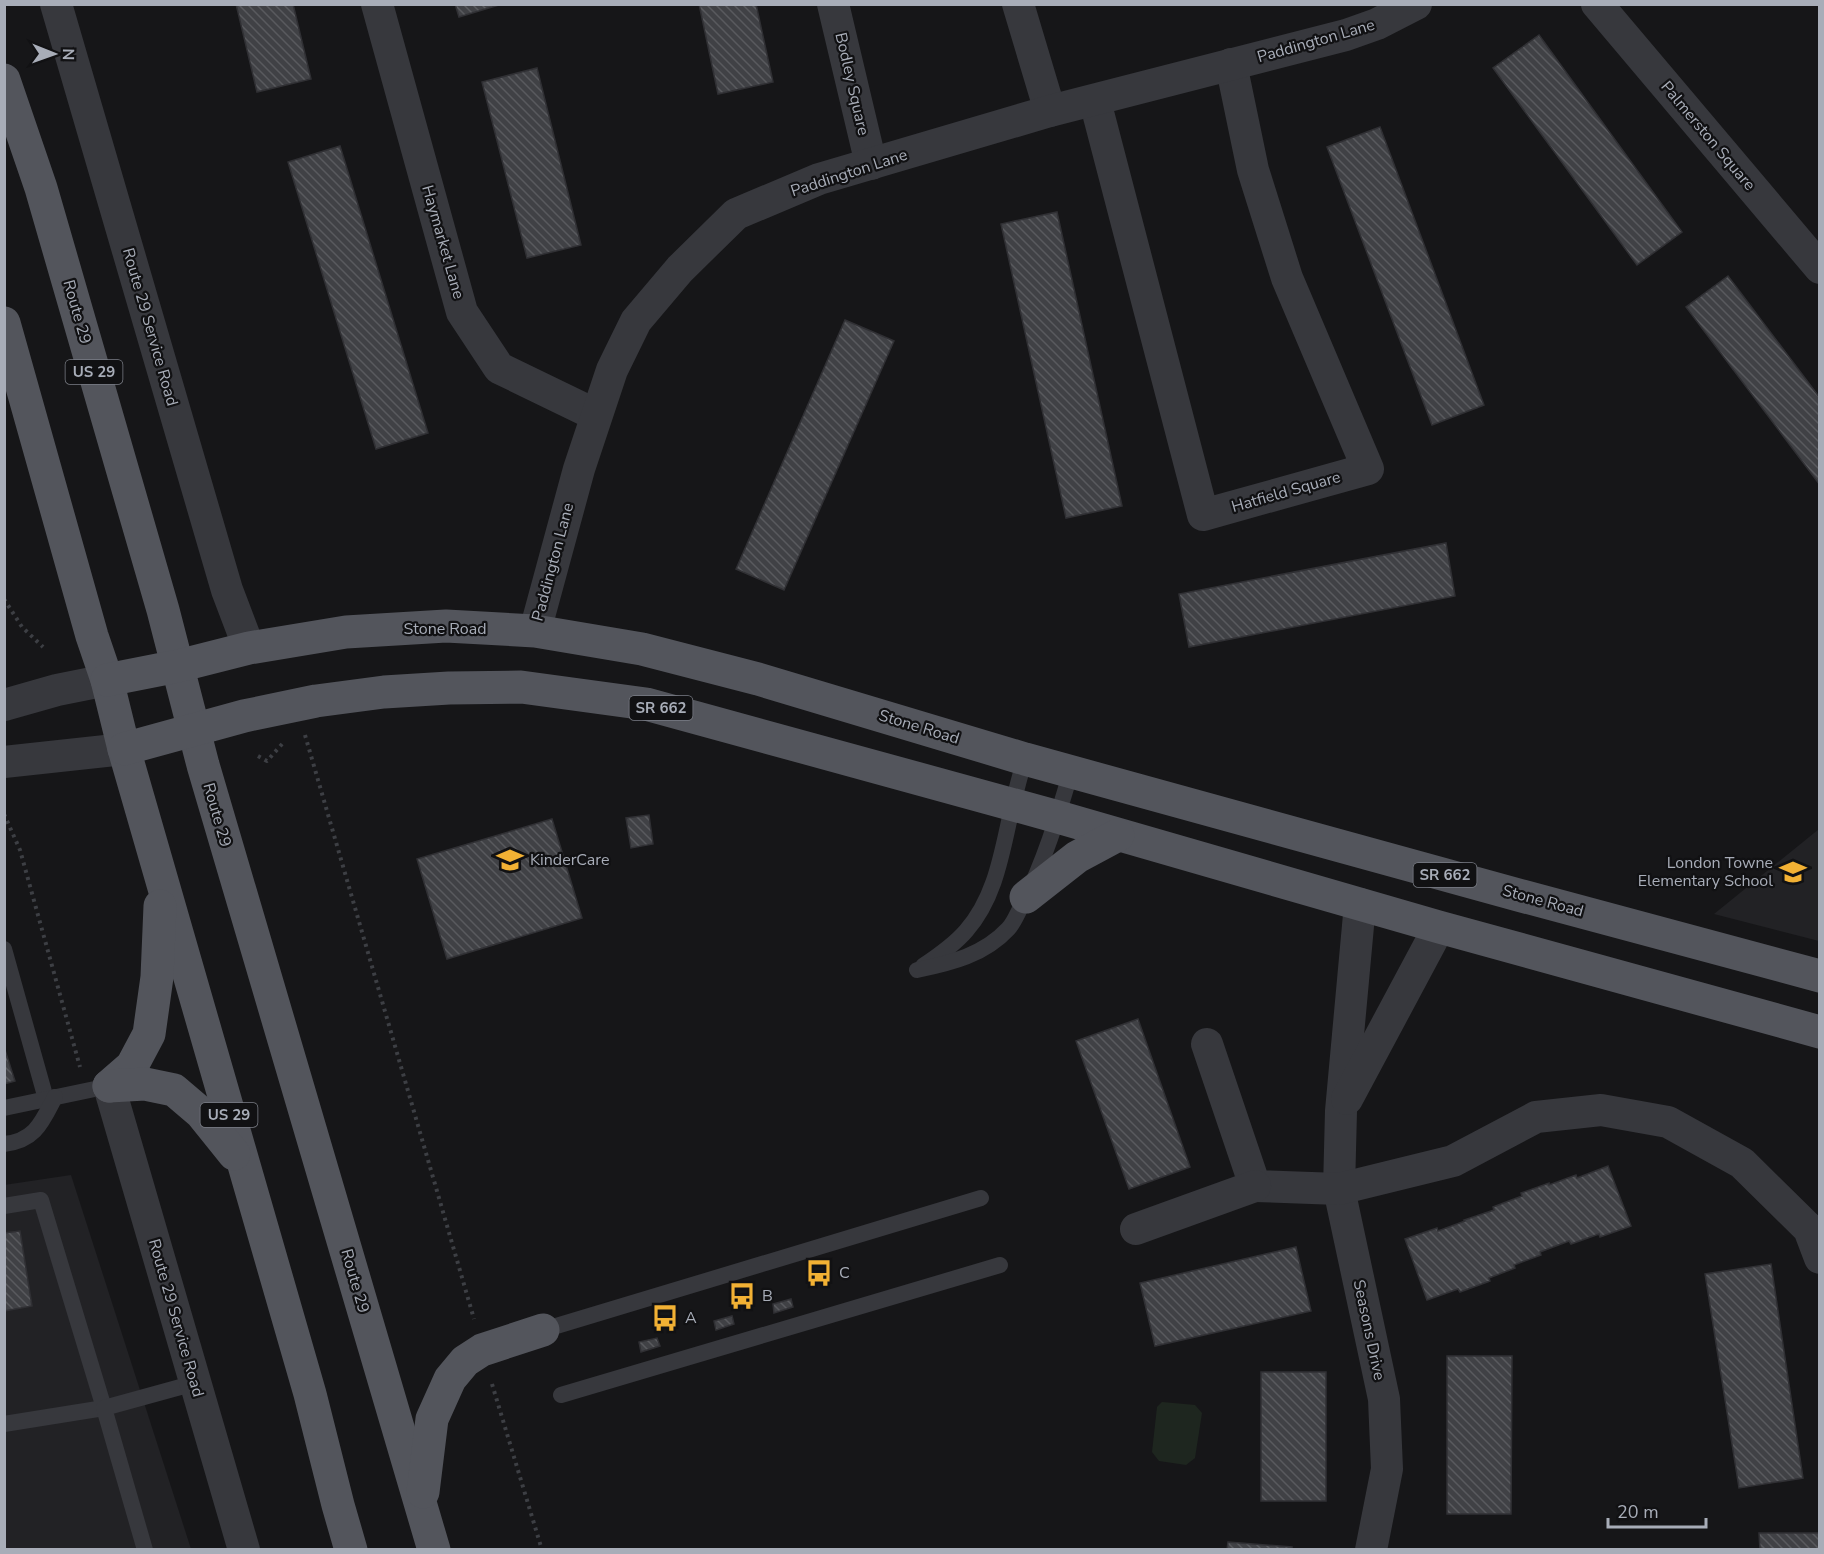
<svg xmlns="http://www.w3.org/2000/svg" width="1824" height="1554" font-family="'Nunito Sans',sans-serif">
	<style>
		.built { fill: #222225 }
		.green { fill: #1e261f }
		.building { fill: url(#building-back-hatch); stroke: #303034; stroke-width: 1.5 }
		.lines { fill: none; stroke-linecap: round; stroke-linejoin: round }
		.path { stroke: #3d3f44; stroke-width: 4; stroke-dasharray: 3 4.5; stroke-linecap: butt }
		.lane { stroke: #37383d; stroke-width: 16 }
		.street { stroke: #37383d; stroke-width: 32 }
		.primary { stroke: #53555c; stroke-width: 33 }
		.labels { text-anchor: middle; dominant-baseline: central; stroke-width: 4.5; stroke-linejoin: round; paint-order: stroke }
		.shield { fill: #111113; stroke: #7b7e86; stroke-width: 1.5 }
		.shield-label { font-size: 15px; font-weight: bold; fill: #a8adb8 }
		.street-label { font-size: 16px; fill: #a8adb8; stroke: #111113 }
		.poi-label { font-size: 16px; fill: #a8adb8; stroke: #111113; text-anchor: start }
	</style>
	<defs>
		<pattern id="building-back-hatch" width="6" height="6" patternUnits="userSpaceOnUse" patternTransform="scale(1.5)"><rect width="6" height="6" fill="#404145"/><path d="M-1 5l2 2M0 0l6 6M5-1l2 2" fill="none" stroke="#595a5e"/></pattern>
	</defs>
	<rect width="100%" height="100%" fill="#161618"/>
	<!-- built -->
	<g class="built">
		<path d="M1819,829V941L1714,914Z"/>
		<path d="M71,1175L191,1549H5L4,1185Z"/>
	</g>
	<!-- green -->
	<path class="green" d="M1162,1402L1195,1405L1202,1413L1195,1458L1186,1465L1159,1461L1152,1452L1157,1407Z"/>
	<!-- building -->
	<g class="building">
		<path d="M236,4H293L311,79L257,92Z"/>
		<path d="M455,4H502L459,17Z"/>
		<path d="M699,4H756L773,82L718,94Z"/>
		<path d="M1539,35L1682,232L1637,265L1493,68Z"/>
		<path d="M537,68L581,245L527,258L482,82Z"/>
		<path d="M1380,127L1484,405L1432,425L1327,147Z"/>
		<path d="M340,146L428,433L376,449L288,162Z"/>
		<path d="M1057,212L1122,506L1066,518L1001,224Z"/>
		<path d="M1728,276L1820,398V485L1686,307Z"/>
		<path d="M845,320L894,341L784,590L736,569Z"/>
		<path d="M1446,543L1455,596L1189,647L1179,594Z"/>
		<path d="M649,815L653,844L631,848L626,818Z"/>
		<path d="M552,819L582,918L447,959L417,859Z"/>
		<path d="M1138,1019L1190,1167L1129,1189L1076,1041Z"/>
		<path d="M4,1047L15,1081L4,1084Z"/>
		<path d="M1608,1166L1631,1226L1600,1237L1599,1234L1571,1244L1569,1241L1540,1252L1541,1255L1514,1265L1515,1268L1489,1278L1490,1281L1460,1292L1458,1289L1427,1300L1405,1239L1437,1228L1438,1231L1465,1221L1464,1220L1494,1210L1493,1207L1522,1196L1521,1193L1549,1183V1185L1576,1175L1577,1178Z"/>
		<path d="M20,1231L32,1306L4,1311V1233Z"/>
		<path d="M1296,1247L1311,1311L1155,1346L1140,1283Z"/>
		<path d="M1771,1264L1803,1478L1739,1488L1705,1274Z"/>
		<path d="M791,1299L793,1307L774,1313L773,1304Z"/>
		<path d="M732,1316L734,1324L716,1330L714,1321Z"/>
		<path d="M657,1338L660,1346L641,1352L639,1342Z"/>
		<path d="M1447,1356H1512L1511,1514H1447Z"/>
		<rect x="1261" y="1372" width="65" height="129"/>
		<path d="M1759,1533H1820V1550H1760Z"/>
		<path d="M1228,1542L1292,1547V1550H1227Z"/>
	</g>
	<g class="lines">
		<!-- path -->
		<g class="path">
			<path d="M4,599L22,627L43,647"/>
			<path d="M305,735L474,1319"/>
			<path d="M258,756L267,761L283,743"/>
			<path d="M4,814L20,850L80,1067"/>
			<path d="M492,1384L542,1550"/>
		</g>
		<!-- lane -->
		<g class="lane">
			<path d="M4,949L46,1099"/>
			<path d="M923,966C938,956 954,945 966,931C996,897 1002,851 1012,808C1016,791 1020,775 1025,759"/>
			<path d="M917,970C951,963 984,955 1008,929C1014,923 1018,912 1022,905C1044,863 1058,816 1071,771"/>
			<path d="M4,1108L109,1086"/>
			<path d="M4,1144C35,1141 42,1122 55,1097"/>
			<path d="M4,1206L41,1200L104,1408L4,1424"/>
			<path d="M543,1330L981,1198"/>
			<path d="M561,1395L1000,1265"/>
			<path d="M145,1550L104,1408L195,1383"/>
		</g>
		<!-- street -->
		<g class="street">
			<path d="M56,4L227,590L249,648"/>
			<path d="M377,4L462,312L499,368L596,415"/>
			<path d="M833,4L871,164"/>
			<path d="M1018,4L1050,111"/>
			<path d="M1597,4L1820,268"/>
			<path d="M1095,101L1203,515L1368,469L1287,278L1253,170L1231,64"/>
			<path d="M535,631L579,469L612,370L636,321L680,269L736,214L819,179L1050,111L1346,35L1377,24L1416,4"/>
			<path d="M4,705L57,690L107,680"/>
			<path d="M4,762L124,749"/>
			<path d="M1360,904L1341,1111L1339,1189L1384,1399L1387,1469L1371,1550"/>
			<path d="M1207,1044L1255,1186L1339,1189L1453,1161L1536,1117L1601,1110L1668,1122L1742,1163L1809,1229L1820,1258"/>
			<path d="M109,1086L244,1550"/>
			<path d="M1347,1099L1439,927"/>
			<path d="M1136,1229L1255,1186"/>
		</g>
		<!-- primary -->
		<g class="primary">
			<path d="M4,80L41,188L163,610L203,765L434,1550"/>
			<path d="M4,323L92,636L107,680L124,749L310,1394L338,1505L351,1550"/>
			<path d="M107,680L178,666L249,648L346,632L446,626L535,631L642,649L758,679L1025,759L1522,896L1820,976"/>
			<path d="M124,749L244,716L316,701L384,692L449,688L521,687L646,704L1058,817L1439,927L1820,1032"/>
			<path d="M1026,897L1077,857L1118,835"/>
			<path d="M109,1086L132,1066L149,1034L157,977L160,906"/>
			<path d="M109,1086L145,1084L174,1090L201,1113L234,1154"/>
			<path d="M423,1492L432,1419L450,1379L465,1361L482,1350L543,1330"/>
		</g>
	</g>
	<!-- icons -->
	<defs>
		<symbol id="school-bare" viewBox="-9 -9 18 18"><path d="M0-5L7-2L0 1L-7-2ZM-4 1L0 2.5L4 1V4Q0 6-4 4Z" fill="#f2b134" stroke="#111113" stroke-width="2.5" paint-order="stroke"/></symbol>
		<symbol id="bus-bare" viewBox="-9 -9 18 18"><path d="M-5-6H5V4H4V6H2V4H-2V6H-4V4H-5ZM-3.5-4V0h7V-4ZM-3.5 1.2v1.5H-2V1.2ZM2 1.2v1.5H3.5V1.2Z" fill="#f2b134" stroke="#111113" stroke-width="2.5" paint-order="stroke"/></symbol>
	</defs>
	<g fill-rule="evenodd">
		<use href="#school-bare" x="491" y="841" width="38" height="38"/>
		<use href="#school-bare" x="1774" y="853" width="38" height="38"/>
		<use href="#bus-bare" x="800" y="1254" width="38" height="38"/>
		<use href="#bus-bare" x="723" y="1277" width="38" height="38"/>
		<use href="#bus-bare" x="646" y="1299" width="38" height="38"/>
	</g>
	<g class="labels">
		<!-- shield labels -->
		<g class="shield">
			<rect x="65.5" y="360" width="57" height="24" rx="4.5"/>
			<rect x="629.5" y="696" width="63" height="24" rx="4.5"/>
			<rect x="1413.5" y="863" width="63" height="24" rx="4.5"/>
			<rect x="200.5" y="1103" width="57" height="24" rx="4.5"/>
		</g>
		<g class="shield-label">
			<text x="94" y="372">US 29</text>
			<text x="661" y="708">SR 662</text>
			<text x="1445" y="875">SR 662</text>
			<text x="229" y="1115">US 29</text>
		</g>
		<!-- street labels -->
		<g class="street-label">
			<text transform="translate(1316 41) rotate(-16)">Paddington Lane</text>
			<text transform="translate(852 84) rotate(77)">Bodley Square</text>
			<text transform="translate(1708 136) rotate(50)">Palmerston Square</text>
			<text transform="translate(849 173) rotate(-18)">Paddington Lane</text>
			<text transform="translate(443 242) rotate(74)">Haymarket Lane</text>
			<text transform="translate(77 312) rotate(74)">Route 29</text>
			<text transform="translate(150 327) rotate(74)">Route 29 Service Road</text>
			<text transform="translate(1286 492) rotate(-16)">Hatfield Square</text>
			<text transform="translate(553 562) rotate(-75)">Paddington Lane</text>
			<text x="445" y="629">Stone Road</text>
			<text transform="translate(919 727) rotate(17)">Stone Road</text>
			<text transform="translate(217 815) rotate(74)">Route 29</text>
			<text transform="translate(1543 901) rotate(15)">Stone Road</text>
			<text transform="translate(355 1281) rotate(74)">Route 29</text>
			<text transform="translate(176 1318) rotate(74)">Route 29 Service Road</text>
			<text transform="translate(1369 1330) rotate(78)">Seasons Drive</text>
		</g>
		<!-- poi labels -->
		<g class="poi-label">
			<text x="530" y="860">KinderCare</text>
			<text x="1773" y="863" text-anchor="end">London Towne<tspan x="1773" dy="18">Elementary School</tspan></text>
			<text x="839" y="1273">C</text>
			<text x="762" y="1296">B</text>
			<text x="685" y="1318">A</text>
		</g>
	</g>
	<!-- border -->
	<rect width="1824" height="1554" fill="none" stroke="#a8adb8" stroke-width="12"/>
	<!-- north arrow -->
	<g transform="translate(54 54) rotate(91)" stroke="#111113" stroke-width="4.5" paint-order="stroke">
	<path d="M0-4.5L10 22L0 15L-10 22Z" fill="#a8adb8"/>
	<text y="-9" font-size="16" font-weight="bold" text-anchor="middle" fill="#a8adb8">N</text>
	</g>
	<!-- scale -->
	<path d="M1608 1518v9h98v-9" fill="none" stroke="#a8adb8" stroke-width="3"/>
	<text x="1617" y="1518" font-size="18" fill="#a8adb8" stroke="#111113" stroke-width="4.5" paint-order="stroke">20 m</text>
</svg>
